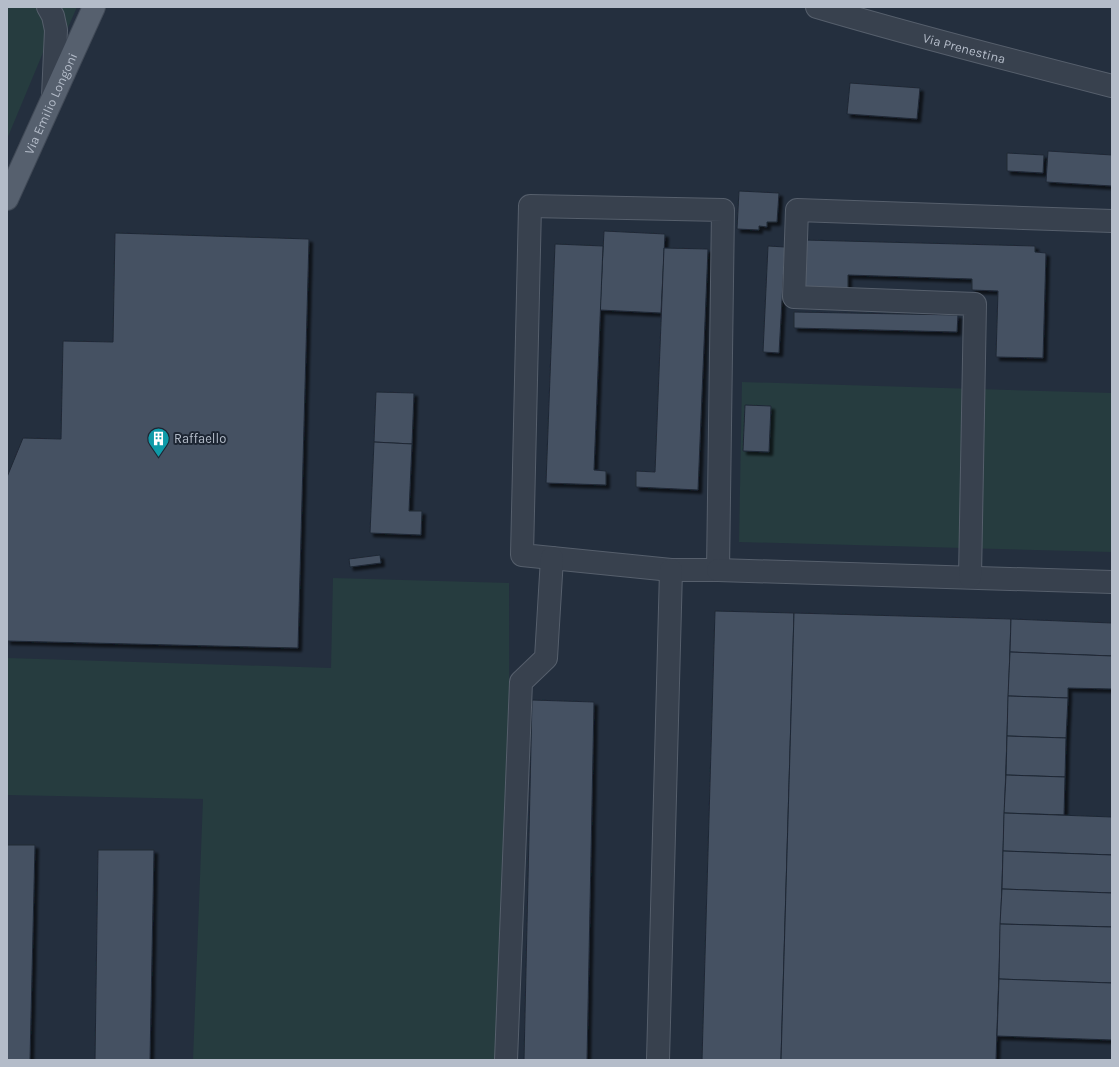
<svg xmlns="http://www.w3.org/2000/svg" width="1119" height="1067" font-family="Karla,sans-serif">
	<style>
		.green { fill: #263c3f }
		.building { fill: #455162; stroke: #1f2835; filter: url(#shadow) }
		.lines { fill: none; stroke-linecap: round; stroke-linejoin: round }
		.minor-casing { stroke: #565f6c; stroke-width: 24 }
		.major-casing { stroke: #414a57; stroke-width: 24 }
		.minor { stroke: #38414e; stroke-width: 22 }
		.major { stroke: #56606e; stroke-width: 22 }
		.labels { text-anchor: middle; dominant-baseline: central; stroke-width: 4; stroke-linejoin: round; paint-order: stroke }
		.street-label { font-size: 13px; fill: #b4bcc9; stroke: #1d2633 }
		.poi-label { font-size: 13px; fill: #b4bcc9; stroke: #1d2633; text-anchor: start }
	</style>
	<defs>
		<filter id="shadow"><feDropShadow dx="3.5" dy="3.5" stdDeviation="1" flood-color="#0009"/></filter>
	</defs>
	<rect width="100%" height="100%" fill="#242f3e"/>
	<!-- green -->
	<g class="green">
		<path d="M7,7H36L44,19L47,43L7,139Z"/>
		<path d="M59,7H77L66,32Z"/>
		<path d="M742,382L1112,393V552L739,542Z"/>
		<path d="M333,578L509,583L510,1060H193L203,799L7,795V658L331,668Z"/>
	</g>
	<!-- building -->
	<g class="building">
		<path d="M850,83L920,88L917,119L847,114Z"/>
		<path d="M1048,151L1112,155V186L1046,182Z"/>
		<path d="M1007,153L1044,155L1043,173L1007,171Z"/>
		<path d="M739,191L779,193L777,222H767V227L759,226V230L737,229Z"/>
		<path d="M604,231L665,234L661,313L600,310Z"/>
		<path d="M115,233L309,239L298,648L7,641V477L23,438L61,439L63,341L113,342Z"/>
		<path d="M805,240L1035,246V252L1046,253L1043,358L996,357L998,291L972,290V279L848,275V291L804,289Z"/>
		<path d="M555,244L603,246L594,470L606,471V485L546,483Z"/>
		<path d="M768,246L785,247L779,353L763,352Z"/>
		<path d="M664,248L708,249L698,490L636,487V471L655,472Z"/>
		<path d="M794,312L958,315L957,332L794,328Z"/>
		<path d="M376,392L414,393L412,444L374,442Z"/>
		<path d="M745,405L771,406L769,452L743,451Z"/>
		<path d="M374,442L412,444L409,511H422L421,535L370,533Z"/>
		<path d="M380,555L381,563L350,567L349,559Z"/>
		<path d="M715,611L794,613L781,1060H702Z"/>
		<path d="M794,613L1011,619L996,1060H781Z"/>
		<path d="M1011,619L1112,623V656L1010,652Z"/>
		<path d="M1010,652L1112,656V689L1068,688V698L1008,696Z"/>
		<path d="M1008,696L1068,698L1066,738L1007,736Z"/>
		<path d="M532,700L594,702L587,1060H524Z"/>
		<path d="M1007,736L1066,738L1065,777L1006,775Z"/>
		<path d="M1006,775L1065,777L1064,815L1004,813Z"/>
		<path d="M1004,813L1112,817V855L1003,851Z"/>
		<path d="M7,845H35L30,1060H7Z"/>
		<path d="M98,850H154L150,1060H95Z"/>
		<path d="M1003,851L1112,855V893L1002,889Z"/>
		<path d="M1002,889L1112,893V927L1000,924Z"/>
		<path d="M1000,924L1112,927V983L999,979Z"/>
		<path d="M999,979L1112,983V1040L997,1036Z"/>
	</g>
	<g class="lines">
		<defs>
			<g id="minor">
				<path d="M48,7L53,16L56,30L53,96"/>
				<path id="s1" d="M817,7C915,36 1013,61 1112,86"/>
				<path d="M530,206L723,210L718,570H671L522,555Z"/>
				<path d="M718,570L1112,582"/>
				<path d="M970,577L975,304L794,297L797,210L1112,221"/>
				<path d="M506,1060L521,682L546,658L552,558"/>
				<path d="M658,1060L671,570"/>
			</g>
			<g id="major">
				<path id="s2" d="M7,199L94,7"/>
			</g>
		</defs>
		<!-- minor casing -->
		<use href="#minor" class="minor-casing"/>
		<!-- major casing -->
		<use href="#major" class="major-casing"/>
		<!-- minor -->
		<use href="#minor" class="minor"/>
		<!-- major -->
		<use href="#major" class="major"/>
	</g>
	<!-- icons -->
	<defs>
		<symbol id="building-pin" viewBox="-11 -11 22 30"><path d="M0 17L-7.5 6A9.5 9.5 0 1 1 7.5 6Z" fill="#0f9aa8" stroke="#1d2633"/><path d="M-4-6H4V6H1V3H-1V6H-4ZM-2.5-4.3h1.7v1.8h-1.7ZM.8-4.3h1.7v1.8H.8ZM-2.5-1h1.7V.8h-1.7ZM.8-1h1.7V.8H.8Z" fill="#fff"/></symbol>
	</defs>
	<g fill-rule="evenodd">
		<use href="#building-pin" x="146" y="426" width="25" height="34"/>
	</g>
	<g class="labels">
		<!-- street labels -->
		<g class="street-label">
			<text stroke="none"><textPath href="#s1" startOffset="153">Via Prenestina</textPath></text>
			<text stroke="none"><textPath href="#s2" startOffset="105">Via Emilio Longoni</textPath></text>
		</g>
		<!-- poi labels -->
		<g class="poi-label">
			<text x="174" y="438">Raffaello</text>
		</g>
	</g>
	<!-- border -->
	<rect width="1119" height="1067" fill="none" stroke="#b4bcc9" stroke-width="16"/>
</svg>
